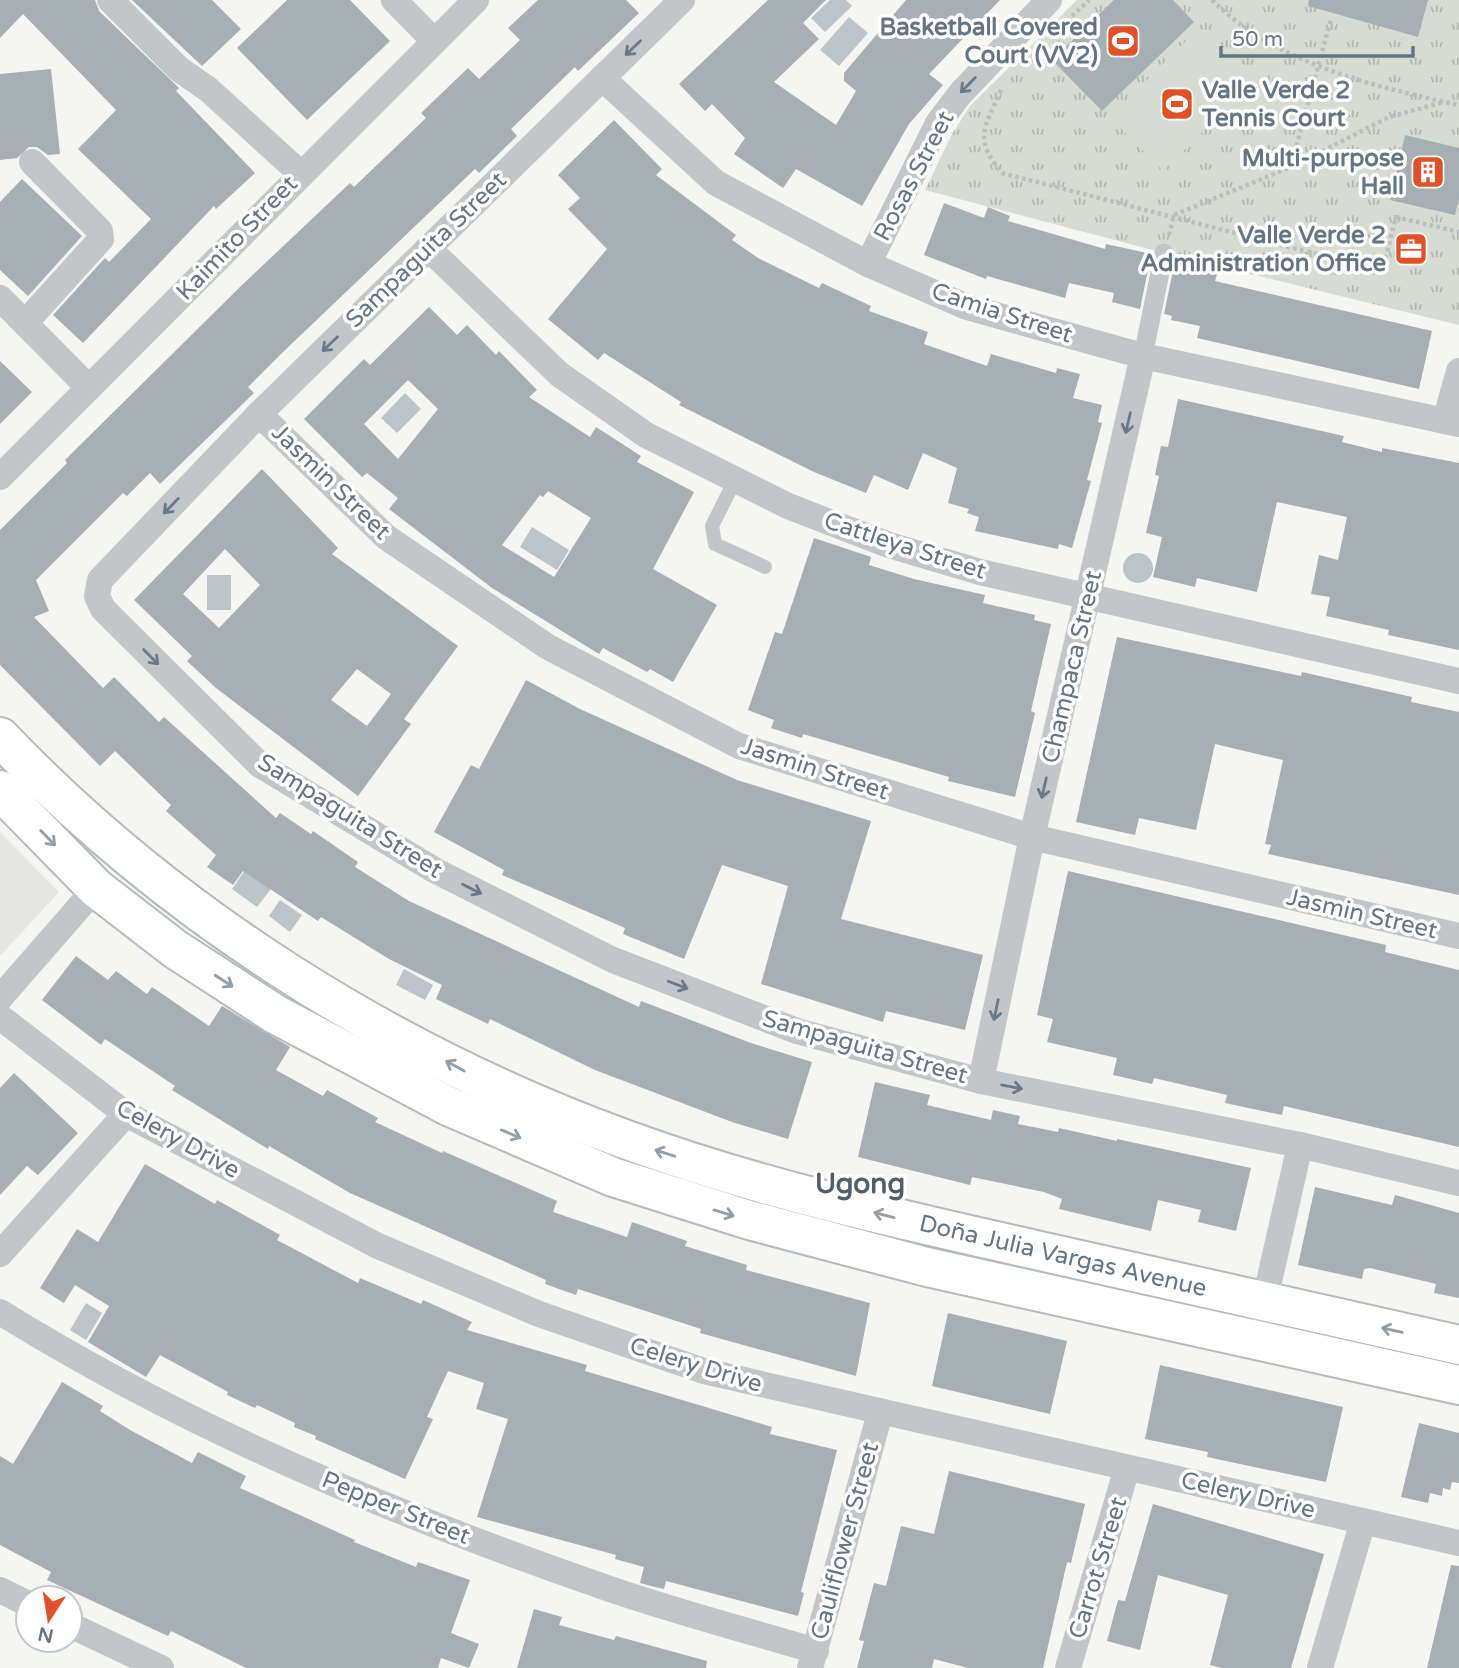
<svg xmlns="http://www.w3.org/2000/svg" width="1459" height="1668" font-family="'Varela Round',sans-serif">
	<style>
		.built { fill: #e6e7e5 }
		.grass { fill: url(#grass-tufts) }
		.pitch { fill: #d6dcd2 }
		.water { fill: #bac4c9 }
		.building { fill: #a6afb4; fill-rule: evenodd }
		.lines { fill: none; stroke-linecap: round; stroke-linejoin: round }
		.secondary-casing { stroke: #b4babe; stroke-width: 42 }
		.path { stroke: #bcbec0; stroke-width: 4.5; stroke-dasharray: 3.5 3.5; stroke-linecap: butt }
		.service { stroke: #c2c6c9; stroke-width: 14 }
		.pedestrian { stroke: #c2c6c9; stroke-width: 19 }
		.minor { stroke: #c2c6c9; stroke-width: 26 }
		.secondary { stroke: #fff; stroke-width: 38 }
		.oneway { stroke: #697986 }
		.oneway2 { stroke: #929ea8 }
		.labels { text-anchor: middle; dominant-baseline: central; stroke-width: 7; stroke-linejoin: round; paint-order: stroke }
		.poi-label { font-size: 24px; font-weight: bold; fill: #647582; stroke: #fff; text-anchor: end }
		.street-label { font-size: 24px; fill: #647582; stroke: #fff }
		.quarter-label { font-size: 28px; font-weight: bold; fill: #525e67; stroke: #fff }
	</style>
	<defs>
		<pattern id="grass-tufts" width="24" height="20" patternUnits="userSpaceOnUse" patternTransform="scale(1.75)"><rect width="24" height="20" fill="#d6dcd2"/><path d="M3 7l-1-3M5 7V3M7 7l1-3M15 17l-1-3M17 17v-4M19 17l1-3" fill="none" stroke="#b1b7b0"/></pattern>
	</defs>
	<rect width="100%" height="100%" fill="#f5f5f1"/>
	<!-- built -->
	<path class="built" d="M0,832L59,892L0,956Z"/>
	<!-- grass -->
	<path class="grass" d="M1077,0H1459V325L1164,253L925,190L952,134L970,106Z"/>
	<!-- pitch -->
	<path class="pitch" d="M1191,36L1245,90L1163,171L1110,117Z"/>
	<!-- water -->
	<g class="water">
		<path d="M830,0H846L852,6L825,32L811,18Z"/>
		<path d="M849,17L868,33L839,66L820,50Z"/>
		<path d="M405,393L421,409L397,433L381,418Z"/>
		<path d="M532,527L569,550L557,570L520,547Z"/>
		<circle cx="1138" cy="568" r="15"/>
		<rect x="207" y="575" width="24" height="35"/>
		<path d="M248,866L274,885L257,907L232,889Z"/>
		<path d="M280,900L302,915L290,932L269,916Z"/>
		<path d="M404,969L433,985L425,1000L396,985Z"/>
		<path d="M86,1303L102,1313L86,1340L70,1330Z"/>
	</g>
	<!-- building -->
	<g class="building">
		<path d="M0,0H95L99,11L179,88L176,91L255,173L216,209L214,206L83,343L53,315L105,258L109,262L151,219L78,149L116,110L23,14L0,38Z"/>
		<path d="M132,0H212L241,29L202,66Z"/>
		<path d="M287,0H350L390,41L307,120L237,48Z"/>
		<path d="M538,0H626L639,13L578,71L575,67L511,129L517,136L479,173L475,169L282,353L248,387L254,393L160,484L150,473L127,496L123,493L36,580L49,611L34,617L103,688L114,677L159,722L164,717L276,818L280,813L311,834L313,831L358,862L355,867L409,901L639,1007L641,1001L751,1043L812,1062L788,1139L732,1122L595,1070L490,1019L488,1024L436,999L442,985L389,959L321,917L318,921L243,871L233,885L207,867L216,855L166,811L171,805L115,751L100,766L0,665V530L67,463L65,460L241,286L350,183L354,187L426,118L421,113L468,68L479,79L520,40L508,28Z"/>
		<path d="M768,0H826L803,23L819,39L774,82L836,125L856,91L844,81V73L906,0H1000L929,74L943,85L909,124L862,206L796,169L783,188L734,154L745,138L712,104L705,111L679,84Z"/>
		<path d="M1114,0H1173L1194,22L1102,111L1052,60Z"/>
		<path d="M1309,0H1428L1418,37L1308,6Z"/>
		<path d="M51,69L60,154L48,155L37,147H29L17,158L0,160V74Z"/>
		<path d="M614,120L662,169L656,175L736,235L732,240L758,258L819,288L822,283L871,306L869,311L928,332L924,344L987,366L991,354L1056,373L1057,368L1080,374L1073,398L1102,405L1098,422L1102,423L1087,480L1091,481L1072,548L1059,544L1058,549L975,531L979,517L967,513L969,509L948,503L957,468L923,453L908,490L874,475L866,493L814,472L679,405L681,402L604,353L598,360L548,319L607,249L568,209L580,198L558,175Z"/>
		<path d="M1405,135L1459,148V197L1455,215L1390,200Z"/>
		<path d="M22,179L82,236L28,296L0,270V202Z"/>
		<path d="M944,203L984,218L988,207L1010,216L1008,221L1105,249L1106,244L1147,253L1151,255L1140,309L1112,302L1114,293L1069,283L1065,298L987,276L986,279L924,255Z"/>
		<path d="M1175,261L1218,271L1215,281L1432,331L1419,389L1197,338L1200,326L1171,320L1172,316L1164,314Z"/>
		<path d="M429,307L457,335L467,325L496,355L499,351L537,390L529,397L590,437L596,427L641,456L637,462L694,492L653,569L717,605L673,682L650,669L647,672L603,648L599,654L492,588L389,509L398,498L367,473L362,477L304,419L364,359L370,365ZM408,380L438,409L398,459L364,424ZM548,491L591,518L554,577L502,545L540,495L543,497Z"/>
		<path d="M0,361L32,392L0,424Z"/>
		<path d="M1178,399L1344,436L1342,442L1382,452V448L1459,463V650L1388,635L1389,630L1326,616L1330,597L1311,594L1319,555L1338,560L1347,517L1277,502L1257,592L1197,578L1195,587L1153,577L1162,537L1146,533L1159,476L1155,475L1161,446L1168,447Z"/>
		<path d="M262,469L338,548L332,554L458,646L404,719L411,724L358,796L216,688L187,661L192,656L134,600ZM225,549L260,585L219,628L183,594ZM357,669L391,694L367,726L331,700Z"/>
		<path d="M814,538L871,557L869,565L914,579L985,595L983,603L1035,615L1034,620L1051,624L1031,711L1035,713L1015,797L948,781L949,777L803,734L802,738L771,728L774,720L748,710L775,632L782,634Z"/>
		<path d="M1117,637L1301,676L1302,672L1412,697L1411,702L1459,712V895L1268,854L1271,845L1265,844L1283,760L1215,744L1196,830L1139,818L1135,835L1076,822Z"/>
		<path d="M526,680L580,709L737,780L871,821L841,919L983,955L965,1030L886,1011L883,1022L761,984L788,886L722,865L684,959L623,934L625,928L502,875L504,870L434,832L471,765L479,769Z"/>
		<path d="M1068,871L1386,945L1385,952L1459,970V1147L1284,1106L1282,1115L1225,1103L1227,1095L1154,1078L1152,1084L1113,1075L1117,1058L1047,1042L1053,1019L1037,1015Z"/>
		<path d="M76,956L108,980L116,971L147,994L152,987L209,1026L222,1006L290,1047L276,1070L323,1096L327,1090L378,1118L375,1122L442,1153L443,1151L557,1201L553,1212L627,1237L632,1222L687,1241L685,1246L747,1265L746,1270L870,1303L856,1376L700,1333L701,1329L578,1289L576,1295L545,1284L546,1280L350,1193L269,1146L268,1149L172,1090L175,1086L105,1039L101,1045L42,1000Z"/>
		<path d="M14,1073L78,1133L38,1175L27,1166L0,1195V1088Z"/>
		<path d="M875,1082L930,1095L927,1105L991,1120L993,1110L1020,1116L1018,1124L1058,1132L1059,1128L1117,1141V1139L1251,1168L1236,1231L1198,1222L1201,1210L1158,1200L1151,1231L1059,1209L1062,1199L1044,1192L972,1177L970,1185L858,1157Z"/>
		<path d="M145,1164L215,1204L217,1200L280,1235L277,1240L358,1283L360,1278L421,1304L423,1300L472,1322L467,1330L587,1365L585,1371L772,1427L770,1434L837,1450L801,1592L804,1593L798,1616L666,1581L664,1589L655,1587L640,1583L644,1567L615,1559L616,1555L477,1517L508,1419L476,1409L484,1383L448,1371L427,1417L433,1419L405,1479L315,1439L316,1436L294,1427L295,1423L257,1405L255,1408L227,1395L228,1392L160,1355L146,1377L88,1342L109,1306L75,1285L64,1303L40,1288L77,1229L98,1242Z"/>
		<path d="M1315,1187L1392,1205L1395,1195L1459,1213V1298L1434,1293L1436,1284L1370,1268L1364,1269L1362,1279L1298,1265Z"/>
		<path d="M948,1313L1067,1341L1050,1414L932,1386Z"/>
		<path d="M1160,1365L1343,1407L1326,1482L1207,1457L1208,1452L1145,1439Z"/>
		<path d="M62,1382L103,1406L100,1411L130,1430L192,1463L198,1452L246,1476L240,1488L355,1540L354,1542L416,1567L418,1562L470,1580L451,1633L479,1644L469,1668L441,1658L438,1668H246L171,1631L168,1636L47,1580L51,1572L0,1545V1456L13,1464Z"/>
		<path d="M1419,1423L1459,1433V1483L1452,1482L1450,1490L1443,1488L1442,1496L1430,1493L1428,1503L1401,1497Z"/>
		<path d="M949,1471L1085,1504L1071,1563L1067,1562L1043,1668H968L934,1659L932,1668H857L864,1641L859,1640L874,1583L886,1586L901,1526L934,1534Z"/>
		<path d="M1153,1504L1324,1554L1291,1668H1222L1210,1665L1228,1595L1158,1575L1140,1650L1107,1641L1118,1600L1125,1601Z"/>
		<path d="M1451,1565L1459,1566V1668H1427Z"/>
		<path d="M534,1609L562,1617L559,1625L614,1640L616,1636L707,1661L706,1668H517Z"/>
	</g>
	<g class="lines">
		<defs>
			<g id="secondary">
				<path d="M0,737C172,917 393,1055 627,1140C764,1190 907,1221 1049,1253C1185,1283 1322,1314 1459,1345"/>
				<path d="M0,790L96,888L175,949L275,1014L448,1106L613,1177L749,1220L927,1267L1459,1385"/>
			</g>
		</defs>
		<!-- secondary casing -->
		<use href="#secondary" class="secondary-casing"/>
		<!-- path -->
		<g class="path">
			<path d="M1212,0C1277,64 1372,86 1459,105"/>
			<path d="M1067,21L1089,0"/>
			<path d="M1001,90C984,129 973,138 1002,173L1382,271L1396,217L1459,232"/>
			<path d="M1291,166L1331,19"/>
			<path d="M1169,235L1174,215L1291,167L1389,117L1444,102"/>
		</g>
		<!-- service -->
		<path class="service" d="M735,480L712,526L715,544L765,567"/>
		<!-- pedestrian -->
		<path class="pedestrian" d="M1143,356L1164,253"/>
		<!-- minor -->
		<g class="minor">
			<path d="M110,0L179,69L209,90L300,173"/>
			<path d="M394,0L434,41"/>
			<path d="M682,0L259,414L100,580L97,596L103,609L260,765L436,871L613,960L797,1031L981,1081L1300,1145L1459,1183"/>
			<path d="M602,78L716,183L868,264L967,307L1143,356L1459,424"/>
			<path d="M428,248L559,374L646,435L788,506L889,545L980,572L1459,681"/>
			<path d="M868,264L938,123L960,94L1049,0"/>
			<path d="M0,298L89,388"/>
			<path d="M25,323L101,239L100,231L32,162"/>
			<path d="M259,414L386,537L548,647L739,746L1032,837L1459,936"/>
			<path d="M1445,421L1459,371"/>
			<path d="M0,477L476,0"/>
			<path d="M0,998L96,888"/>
			<path d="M0,1017L126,1114L378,1246L539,1314L704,1371L1459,1543"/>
			<path d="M981,1081L1032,837L1143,356"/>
			<path d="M0,1254L126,1114"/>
			<path d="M0,1312C190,1430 396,1515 607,1588C676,1612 746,1630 816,1651"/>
			<path d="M1261,1317L1300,1145"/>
			<path d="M0,1590L28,1604"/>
			<path d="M70,1625L161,1668"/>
			<path d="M810,1668L880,1413"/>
			<path d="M1068,1668L1127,1468"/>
			<path d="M1320,1668L1363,1521"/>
		</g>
		<!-- secondary -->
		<use href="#secondary" class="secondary"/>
	</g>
	<!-- one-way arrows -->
	<defs><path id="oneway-shaft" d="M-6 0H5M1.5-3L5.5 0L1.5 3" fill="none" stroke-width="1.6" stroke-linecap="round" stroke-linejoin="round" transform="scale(1.75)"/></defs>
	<g class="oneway">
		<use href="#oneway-shaft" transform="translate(633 48) rotate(136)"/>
		<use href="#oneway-shaft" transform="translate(968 85) rotate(134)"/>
		<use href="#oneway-shaft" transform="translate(330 344) rotate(136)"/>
		<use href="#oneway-shaft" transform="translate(1128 423) rotate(103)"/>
		<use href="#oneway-shaft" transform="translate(171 506) rotate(134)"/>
		<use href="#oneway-shaft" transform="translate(151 657) rotate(45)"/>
		<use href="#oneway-shaft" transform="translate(1044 788) rotate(103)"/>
		<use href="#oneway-shaft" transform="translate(472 889) rotate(27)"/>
		<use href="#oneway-shaft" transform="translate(678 985) rotate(21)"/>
		<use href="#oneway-shaft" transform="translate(996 1010) rotate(102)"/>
		<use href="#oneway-shaft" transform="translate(1012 1087) rotate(11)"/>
	</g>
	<g class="oneway2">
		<use href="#oneway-shaft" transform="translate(48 838) rotate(46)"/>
		<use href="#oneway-shaft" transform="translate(224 981) rotate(33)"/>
		<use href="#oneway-shaft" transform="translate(455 1066) rotate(-151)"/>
		<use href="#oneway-shaft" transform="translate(511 1134) rotate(23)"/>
		<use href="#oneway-shaft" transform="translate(665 1153) rotate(-162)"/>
		<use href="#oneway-shaft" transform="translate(724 1213) rotate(17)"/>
		<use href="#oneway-shaft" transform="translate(884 1215) rotate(-166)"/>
		<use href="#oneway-shaft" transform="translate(1392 1330) rotate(-167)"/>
	</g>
	<!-- icons -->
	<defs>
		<symbol id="stadium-square" viewBox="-11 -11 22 22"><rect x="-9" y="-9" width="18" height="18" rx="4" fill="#e15026" stroke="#fff"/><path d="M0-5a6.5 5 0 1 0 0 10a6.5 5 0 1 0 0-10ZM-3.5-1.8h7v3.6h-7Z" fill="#fff"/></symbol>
		<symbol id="building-square" viewBox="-11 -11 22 22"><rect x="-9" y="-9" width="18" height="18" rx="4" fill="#e15026" stroke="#fff"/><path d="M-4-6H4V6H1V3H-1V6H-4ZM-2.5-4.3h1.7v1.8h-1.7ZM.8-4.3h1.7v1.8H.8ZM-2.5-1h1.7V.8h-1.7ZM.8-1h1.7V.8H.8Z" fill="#fff"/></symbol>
		<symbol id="office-square" viewBox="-11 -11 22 22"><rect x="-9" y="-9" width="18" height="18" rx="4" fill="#e15026" stroke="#fff"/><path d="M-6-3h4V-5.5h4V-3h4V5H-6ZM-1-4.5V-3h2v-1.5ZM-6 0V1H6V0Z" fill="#fff"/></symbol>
	</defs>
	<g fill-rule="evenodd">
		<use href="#stadium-square" x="1104" y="22" width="38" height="38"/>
		<use href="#stadium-square" x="1158" y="85" width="38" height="38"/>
		<use href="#building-square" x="1409" y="153" width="38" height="38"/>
		<use href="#office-square" x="1392" y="230" width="38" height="38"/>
	</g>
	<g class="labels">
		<!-- poi labels -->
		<g class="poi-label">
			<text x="1098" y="27">Basketball Covered<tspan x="1098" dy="28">Court (VV2)</tspan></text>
			<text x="1202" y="90" text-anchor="start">Valle Verde 2<tspan x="1202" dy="28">Tennis Court</tspan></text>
			<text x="1404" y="158">Multi-purpose<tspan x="1404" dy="28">Hall</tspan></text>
			<text x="1386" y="235">Valle Verde 2<tspan x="1386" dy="28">Administration Office</tspan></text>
		</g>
		<!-- street labels -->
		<g class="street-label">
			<text transform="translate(914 176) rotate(-62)">Rosas Street</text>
			<text transform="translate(237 238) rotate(-46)">Kaimito Street</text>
			<text transform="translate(426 250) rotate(-44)">Sampaguita Street</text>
			<text transform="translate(1002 313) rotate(18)">Camia Street</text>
			<text transform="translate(331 482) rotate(44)">Jasmin Street</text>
			<text transform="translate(905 546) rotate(18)">Cattleya Street</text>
			<text transform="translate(1072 667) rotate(-77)">Champaca Street</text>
			<text transform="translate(815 769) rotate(18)">Jasmin Street</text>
			<text transform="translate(350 816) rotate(32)">Sampaguita Street</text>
			<text transform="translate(1362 914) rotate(13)">Jasmin Street</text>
			<text transform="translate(865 1047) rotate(16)">Sampaguita Street</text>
			<text transform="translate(178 1139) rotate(29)">Celery Drive</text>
			<text transform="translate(1063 1256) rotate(13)">Doña Julia Vargas Avenue</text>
			<text transform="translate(696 1365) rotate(17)">Celery Drive</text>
			<text transform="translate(1248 1495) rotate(13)">Celery Drive</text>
			<text transform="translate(396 1508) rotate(22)">Pepper Street</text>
			<text transform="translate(845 1541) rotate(-75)">Cauliflower Street</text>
			<text transform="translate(1098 1568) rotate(-73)">Carrot Street</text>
		</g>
		<!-- quarter labels -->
		<g class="quarter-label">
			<text x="860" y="1184">Ugong</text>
		</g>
	</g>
	<!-- north arrow -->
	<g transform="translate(49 1619) rotate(192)"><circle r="33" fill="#ffffff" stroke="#c1c8cd" stroke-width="2"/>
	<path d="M0-5L12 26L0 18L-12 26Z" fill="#e15026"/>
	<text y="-10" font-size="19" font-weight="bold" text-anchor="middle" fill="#647582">N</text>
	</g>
	<!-- scale -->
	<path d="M1221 46v10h192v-10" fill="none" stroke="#647582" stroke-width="3.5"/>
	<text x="1232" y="46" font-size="21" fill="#647582" stroke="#ffffff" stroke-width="5" paint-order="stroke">50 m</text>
</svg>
